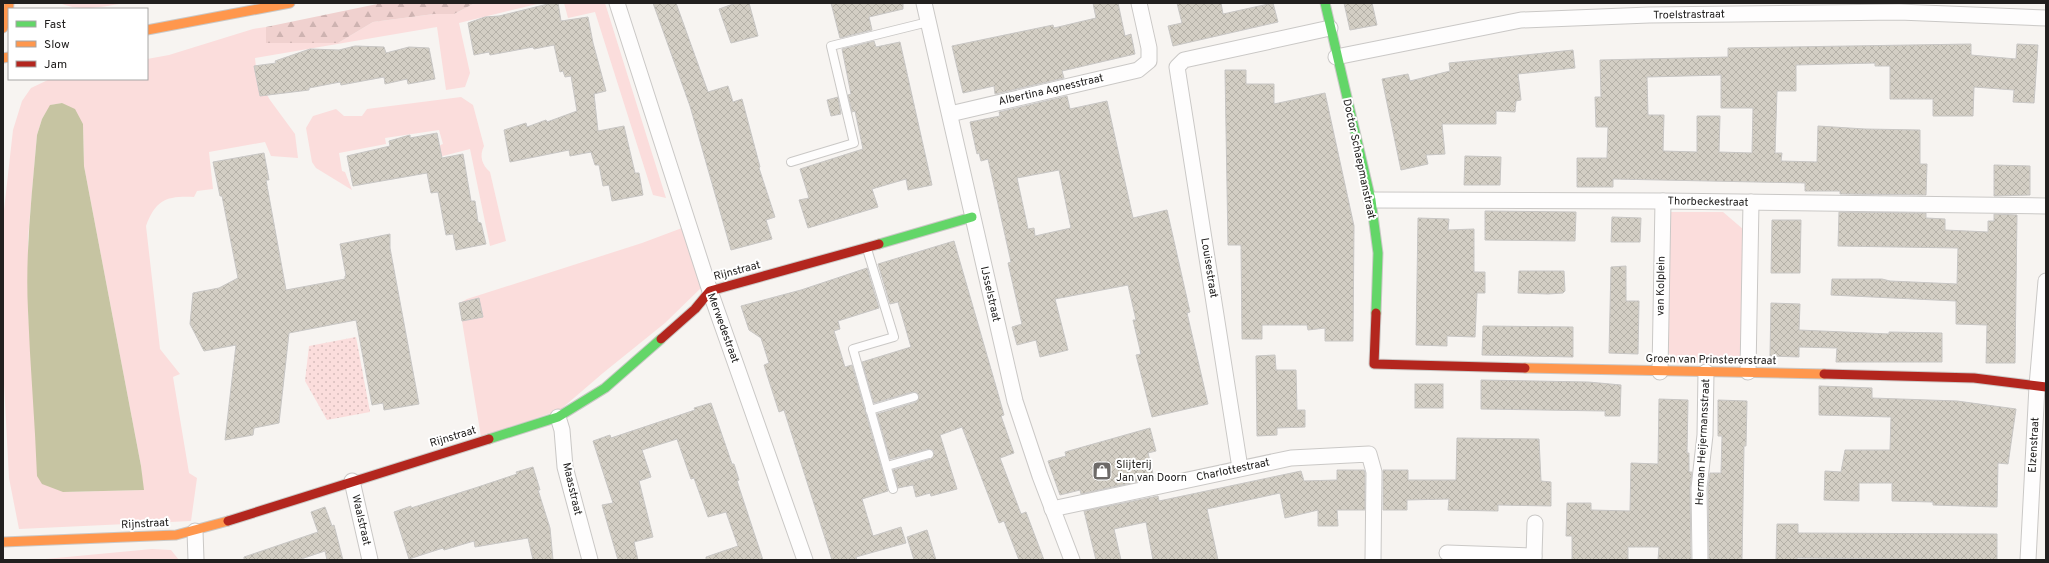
<svg xmlns="http://www.w3.org/2000/svg" width="2049" height="563" font-family="Overpass,sans-serif">
	<style>
		.grass { fill: #fbdddc; fill-rule: evenodd }
		.forest { fill: url(#forest-firs) }
		.garden { fill: url(#garden-dots) }
		.water { fill: #c6c4a2 }
		.building { fill: url(#building-cross-hatch); stroke: #c8c6c4; fill-rule: evenodd }
		.lines { fill: none; stroke-linecap: round; stroke-linejoin: round }
		.lane-casing { stroke: #cac8c6; stroke-width: 10 }
		.street-casing { stroke: #cac8c6; stroke-width: 17 }
		.fast-casing { stroke: #cac8c6; stroke-width: 11 }
		.slow-casing { stroke: #cac8c6; stroke-width: 11 }
		.jam-casing { stroke: #cac8c6; stroke-width: 11 }
		.lane { stroke: #fefdfd; stroke-width: 8 }
		.street { stroke: #fefdfd; stroke-width: 15 }
		.fast { stroke: #63d668; stroke-width: 9 }
		.slow { stroke: #ff974d; stroke-width: 9 }
		.jam { stroke: #b3261e; stroke-width: 9 }
		.labels { text-anchor: middle; dominant-baseline: central; stroke-width: 4; stroke-linejoin: round; paint-order: stroke }
		.street-label { font-size: 11px; fill: #22201f; stroke: #fff }
		.poi-label { font-size: 11px; fill: #22201f; stroke: #fff; text-anchor: start }
	</style>
	<defs>
		<pattern id="forest-firs" width="22" height="20" patternUnits="userSpaceOnUse"><rect width="22" height="20" fill="#f0d1cf"/><path d="M5 1l3.5 6h-7zM16 11l3.5 6h-7z" fill="#ceb3b1"/></pattern>
		<pattern id="garden-dots" width="8" height="8" patternUnits="userSpaceOnUse"><rect width="8" height="8" fill="#fbdddc"/><path d="M2 2h.1M6 6h.1" fill="none" stroke="#d7bdbc" stroke-width="1.8" stroke-linecap="round"/></pattern>
		<pattern id="building-cross-hatch" width="8" height="8" patternUnits="userSpaceOnUse"><rect width="8" height="8" fill="#d3cec4"/><path d="M0 0l8 8M0 8l8-8" fill="none" stroke="#b5b1a8"/></pattern>
	</defs>
	<rect width="100%" height="100%" fill="#f7f4f1"/>
	<!-- grass -->
	<g class="grass">
		<path d="M59,3H124C101,7 81,12 59,3Z"/>
		<path d="M475,3H541L459,23L470,73L465,87L446,90L437,27L255,58L257,77L270,100L295,134L298,158L271,156L265,142L209,152L213,189L197,191L194,197C167,196 156,199 146,226L160,349L180,374L173,377L189,473L197,478L191,521L19,529L9,478L4,384L3,219L13,130L22,101L31,88L50,79H147V59L169,55L253,29L266,27V43H338L373,22L434,14H454ZM62,103L83,124L84,166L141,466L143,490L63,492L34,386L28,311V238L37,135L42,119L51,105Z"/>
		<path d="M564,3H605L666,198L653,195L595,12L568,18Z"/>
		<path d="M461,97L473,105L484,146C479,156 482,165 490,172L506,241L490,246L470,149L439,157L438,146L443,144L439,130L385,138L386,144L339,153L342,171L345,172L352,190L316,168L312,162L306,128L313,116L336,109L344,116H362L367,109Z"/>
		<path d="M1668,212H1723L1744,230L1743,363H1677L1669,353Z"/>
		<path d="M682,228L692,249L703,286L665,323L603,373L560,410L481,437L461,315L460,303L467,299L642,243Z"/>
		<path d="M152,549L171,550L179,560H35Z"/>
	</g>
	<!-- forest -->
	<path class="forest" d="M382,3H475L454,14H434L373,22L338,43H266V27Z"/>
	<!-- garden -->
	<path class="garden" d="M356,337L370,412L327,420L305,381L309,346Z"/>
	<!-- water -->
	<path class="water" d="M62,103L75,109L83,124L84,166L141,466L144,490L63,492L42,484L37,476C35,421 30,366 28,311C25,252 32,194 37,135L42,119L50,105Z"/>
	<!-- building -->
	<g class="building">
		<path d="M552,3H558L561,21L588,17L593,43L606,91L594,94L598,131L624,126L635,173H639L643,195L612,201L609,185L603,186L599,165H595L591,152L570,156L569,150L510,162L504,130L526,123L527,127L546,120L547,122L577,111L571,76L565,77L563,71L560,72L554,45L534,49L533,47L490,55L489,52L474,55L468,23L485,17L499,16Z"/>
		<path d="M653,3H676L708,92L728,86L733,102L742,99L760,167L759,168L775,217L766,220L772,239L731,250L690,106Z"/>
		<path d="M736,3H749L758,36L731,43L719,9Z"/>
		<path d="M831,3H903V9L869,17L872,30L840,38Z"/>
		<path d="M1093,3H1118L1125,36L1131,34L1135,54L1062,71L1064,78L995,94L994,86L963,93L952,46L1053,25L1054,28L1096,18Z"/>
		<path d="M1177,3H1221L1223,14L1273,3L1278,22L1173,46L1168,26L1182,23Z"/>
		<path d="M1344,3H1372L1377,25L1350,30Z"/>
		<path d="M874,41L876,47L900,42L932,185L908,190L906,179L872,189L878,207L808,228L799,200L809,198L800,169L863,149L855,111L852,112L848,95L851,94L842,49Z"/>
		<path d="M1971,44V55L2016,59L2017,44L2038,45L2034,103L2013,102L2014,90L1974,87L1973,116H1933V99H1890V66H1875V63L1796,65V91H1777L1775,153H1782L1781,161L1817,162L1818,126L1865,129L1920,130V164H1927L1926,195L1840,194V191H1805V183L1613,179V187H1577V158H1607L1608,127H1596L1595,97H1601L1600,60L1728,57V48ZM1721,75V108H1753L1752,153L1719,152L1720,116H1697V152L1663,151L1664,115H1648L1647,77Z"/>
		<path d="M355,46L384,47L386,53L409,47L429,48L435,79L408,84L407,79L385,84L384,77L341,85L340,82L309,88V90L260,96L254,66L276,63L275,61L310,49L339,50Z"/>
		<path d="M1573,50L1575,68L1518,74L1521,100L1516,101L1515,112L1496,111V124H1442L1445,154L1426,155L1428,164L1401,170L1382,79L1408,74L1410,81L1450,71L1449,63Z"/>
		<path d="M1225,70H1246V84H1274V104L1325,93L1354,226L1353,341H1325V328L1308,330L1307,325H1262V339H1242L1241,245H1228Z"/>
		<path d="M1067,96L1070,109L1107,101L1133,218L1167,210L1190,312L1187,313L1208,404L1152,417L1136,355L1141,354L1133,320H1136L1128,285L1055,299L1068,350L1040,357L1036,340L1017,345L1012,327L1022,324L1008,263L1011,262L988,159L981,161L979,153L977,154L970,122L1000,116L999,112ZM1059,170L1071,228L1035,236L1034,228L1028,229L1017,178Z"/>
		<path d="M838,97L841,114L831,116L827,100Z"/>
		<path d="M437,133L442,158L463,154L471,201H475L478,222L481,223L486,244L456,250L453,234L446,235L438,192L431,193L427,173L353,186L347,156L390,146L389,141L410,135V138Z"/>
		<path d="M264,153L269,180H266L286,290L345,279V276H346L340,244L390,234V248L419,404L384,410L383,403L372,405L356,320L289,333L279,423L254,428L253,435L225,440L236,345L204,351L190,324L193,293L219,288L238,278L222,196H220L213,162Z"/>
		<path d="M1465,156L1501,157L1500,185H1464Z"/>
		<path d="M1994,165L2030,166V195L1994,196Z"/>
		<path d="M1485,211L1576,212L1575,241L1485,240Z"/>
		<path d="M1839,212L1926,213V218L1945,219V230L1988,232V221H1994V214L2017,215L2015,363H1986L1987,325L1956,324V301L1831,295L1832,279H1882L1890,281L1957,284L1958,248L1838,246Z"/>
		<path d="M1612,217L1641,218L1640,242H1611Z"/>
		<path d="M1418,218L1449,219L1448,230L1474,229V272H1485V293H1477L1475,337L1447,336V346L1416,345Z"/>
		<path d="M1772,220H1801L1800,273H1771Z"/>
		<path d="M954,241L997,390L1004,415L1001,416L1014,453L1000,458L1021,514L1026,512L1044,560H1019L1004,521L999,523L962,427L940,435L957,489L931,496L930,493L916,497L913,485L898,488L893,470L931,459L934,453L933,450L928,449L890,459L877,414L916,402L919,396L917,393L913,392L874,403L862,362L911,347L898,302L890,304L878,264Z"/>
		<path d="M1626,266V301H1639L1638,354L1609,353L1611,267Z"/>
		<path d="M867,268L879,308L838,321L840,329L834,331L845,367L852,365L888,491L862,499L873,536L901,527L906,543L856,557L857,560H832L784,410L779,412L769,381L764,365L769,363L761,338L749,330L741,306L801,290Z"/>
		<path d="M1519,271H1564L1565,291L1563,293L1548,294L1518,293Z"/>
		<path d="M479,298L483,317L462,321L459,303Z"/>
		<path d="M1771,303L1800,304L1799,330L1889,334V332L1942,333V362H1836L1837,348L1799,347V357L1770,356Z"/>
		<path d="M1483,326L1573,327V357L1482,355Z"/>
		<path d="M1275,355L1276,370H1296L1297,410H1305V427L1277,428V435L1257,436L1256,356Z"/>
		<path d="M1481,380L1588,382L1621,385L1620,416H1605V411L1481,409Z"/>
		<rect x="1415" y="384" width="28" height="24"/>
		<path d="M1819,386L1872,388V398L1957,401L2016,409L2008,464L1998,463L1997,507L1933,505V502L1892,501V483H1859V501L1824,500L1825,471L1841,472L1845,450H1890L1891,417L1819,415Z"/>
		<path d="M1659,399L1688,400L1687,453H1689V472H1692L1690,488L1691,560H1658L1659,547H1628V560H1572V536H1566L1567,503H1591V510L1630,511L1631,463L1658,464Z"/>
		<path d="M1718,400L1747,401L1746,446H1744L1742,560H1709L1708,488L1710,473H1721L1722,436H1718Z"/>
		<path d="M711,403L732,464H734L739,480L737,481L763,560H706V557L738,546L726,512L708,517L694,478L691,479L677,439L642,450L651,477L639,481L653,537L634,542L638,560H618L602,505L613,503L593,441L610,435L611,438L695,410L694,408Z"/>
		<path d="M1150,428L1156,451L1148,453L1154,478L1081,494L1080,490L1060,495L1048,461L1066,456L1065,452Z"/>
		<path d="M1457,438L1539,439L1541,481L1551,482V506L1498,505V511L1448,510L1449,499L1407,500V510H1383V470H1408V480H1456Z"/>
		<path d="M533,467L540,490H538L550,528L553,560H533L528,538L475,547L474,541L444,550L443,548L409,559L394,512L411,506V508L475,488L517,474L516,472Z"/>
		<path d="M1337,470H1364L1365,473V510H1337L1338,526H1318V510L1285,518L1280,493L1207,509L1218,560H1153L1146,522L1114,529L1121,560H1096L1084,511L1158,496L1159,501L1301,471L1304,481L1337,480Z"/>
		<path d="M325,507L332,526L334,525L343,560H327L325,551L298,560H244V557L318,532L311,512Z"/>
		<path d="M1777,524H1798V533L1997,534V560L1797,558V560H1776Z"/>
		<path d="M927,530L936,560H914L907,537Z"/>
	</g>
	<g class="lines">
		<defs>
			<g id="lane">
				<path d="M791,162L854,143L831,46L928,22"/>
				<path d="M867,249L894,337L853,349L893,489"/>
				<path d="M870,410L914,397"/>
				<path d="M887,466L929,454"/>
			</g>
			<g id="street">
				<path d="M617,3L710,291L805,560"/>
				<path d="M924,3L1015,401L1040,476L1072,560"/>
				<path d="M1336,57L1521,20L1649,15L1899,12L2046,18"/>
				<path d="M950,114L1138,70L1149,61V48L1139,3"/>
				<path d="M1371,200L1663,201L2046,206"/>
				<path d="M1660,372L1663,201"/>
				<path d="M1748,372L1751,202"/>
				<path d="M558,417L562,430L565,467L590,560"/>
				<path d="M1240,468L1177,67L1184,60L1330,28"/>
				<path d="M352,481L370,560"/>
				<path d="M1052,509L1291,458L1369,454L1374,472L1373,560"/>
				<path d="M195,531L196,560"/>
				<path d="M1447,553L1534,556V560"/>
				<path d="M1534,556L1535,523"/>
				<path d="M1700,560L1699,488L1705,435L1706,372"/>
				<path d="M2028,560L2037,386L2046,281"/>
			</g>
			<g id="fast">
				<path d="M1325,3L1371,200L1378,253L1376,313"/>
				<path d="M879,244L972,217"/>
				<path d="M489,439L558,417L605,388L661,339"/>
			</g>
			<g id="slow">
				<path d="M3,28L8,16L9,3"/>
				<path d="M147,30L290,3"/>
				<path d="M3,58L9,57"/>
				<path d="M1525,368L1824,374"/>
				<path d="M3,542L176,535L228,521"/>
			</g>
			<g id="jam">
				<path d="M1376,313L1374,364L1525,368"/>
				<path d="M661,339L695,309L710,291L879,244"/>
				<path d="M1824,374L1974,378L2046,387"/>
				<path d="M228,521L489,439"/>
			</g>
		</defs>
		<!-- lane casing -->
		<use href="#lane" class="lane-casing"/>
		<!-- street casing -->
		<use href="#street" class="street-casing"/>
		<!-- fast casing -->
		<use href="#fast" class="fast-casing"/>
		<!-- slow casing -->
		<use href="#slow" class="slow-casing"/>
		<!-- jam casing -->
		<use href="#jam" class="jam-casing"/>
		<!-- lane -->
		<use href="#lane" class="lane"/>
		<!-- street -->
		<use href="#street" class="street"/>
		<!-- fast -->
		<use href="#fast" class="fast"/>
		<!-- slow -->
		<use href="#slow" class="slow"/>
		<!-- jam -->
		<use href="#jam" class="jam"/>
	</g>
	<!-- icons -->
	<defs>
		<symbol id="shop-square" viewBox="-11 -11 22 22"><rect x="-9" y="-9" width="18" height="18" rx="4" fill="#6d6a68" stroke="#fff"/><path d="M-5-2.5h2.3a2.7 3.5 0 0 1 5.4 0H5L5.5 6h-11ZM-1.5-2.5h3a1.5 2.3 0 0 0-3 0Z" fill="#fff"/></symbol>
	</defs>
	<g fill-rule="evenodd">
		<use href="#shop-square" x="1091" y="460" width="22" height="22"/>
	</g>
	<g class="labels">
		<!-- street labels -->
		<g class="street-label">
			<text transform="translate(1689 15) rotate(-1)">Troelstrastraat</text>
			<text transform="translate(1051 90) rotate(-13)">Albertina Agnesstraat</text>
			<text transform="translate(1359 159) rotate(78)">Doctor Schaepmanstraat</text>
			<text transform="translate(1708 202) rotate(1)">Thorbeckestraat</text>
			<text transform="translate(1209 268) rotate(81)">Louisestraat</text>
			<text transform="translate(737 271) rotate(-15)">Rijnstraat</text>
			<text transform="translate(1661 286) rotate(-89)">van Kolplein</text>
			<text transform="translate(990 294) rotate(77)">IJsselstraat</text>
			<text transform="translate(723 328) rotate(70)">Merwedestraat</text>
			<text transform="translate(1711 360) rotate(1)">Groen van Prinstererstraat</text>
			<text transform="translate(453 437) rotate(-17)">Rijnstraat</text>
			<text transform="translate(1703 442) rotate(-87)">Herman Heijermansstraat</text>
			<text transform="translate(2034 445) rotate(-87)">Elzenstraat</text>
			<text transform="translate(1233 470) rotate(-12)">Charlottestraat</text>
			<text transform="translate(572 489) rotate(77)">Maasstraat</text>
			<text transform="translate(361 520) rotate(77)">Waalstraat</text>
			<text transform="translate(145 524) rotate(-3)">Rijnstraat</text>
		</g>
		<!-- poi labels -->
		<g class="poi-label">
			<text x="1116" y="465">Slijterij<tspan x="1116" dy="13">Jan van Doorn</tspan></text>
		</g>
	</g>
	<!-- border -->
	<rect width="2049" height="563" fill="none" stroke="#22201f" stroke-width="8"/>
	<!-- legend -->
	<rect x="8" y="8" width="140" height="72" fill="#ffffff" stroke="#a7a6a5"/>
	<rect x="16" y="21" width="20" height="6" fill="#63d668" stroke="#a7a6a5"/>
	<text x="44" y="28" font-size="12" fill="#22201f">Fast</text>
	<rect x="16" y="41" width="20" height="6" fill="#ff974d" stroke="#a7a6a5"/>
	<text x="44" y="48" font-size="12" fill="#22201f">Slow</text>
	<rect x="16" y="61" width="20" height="6" fill="#b3261e" stroke="#a7a6a5"/>
	<text x="44" y="68" font-size="12" fill="#22201f">Jam</text>
</svg>
